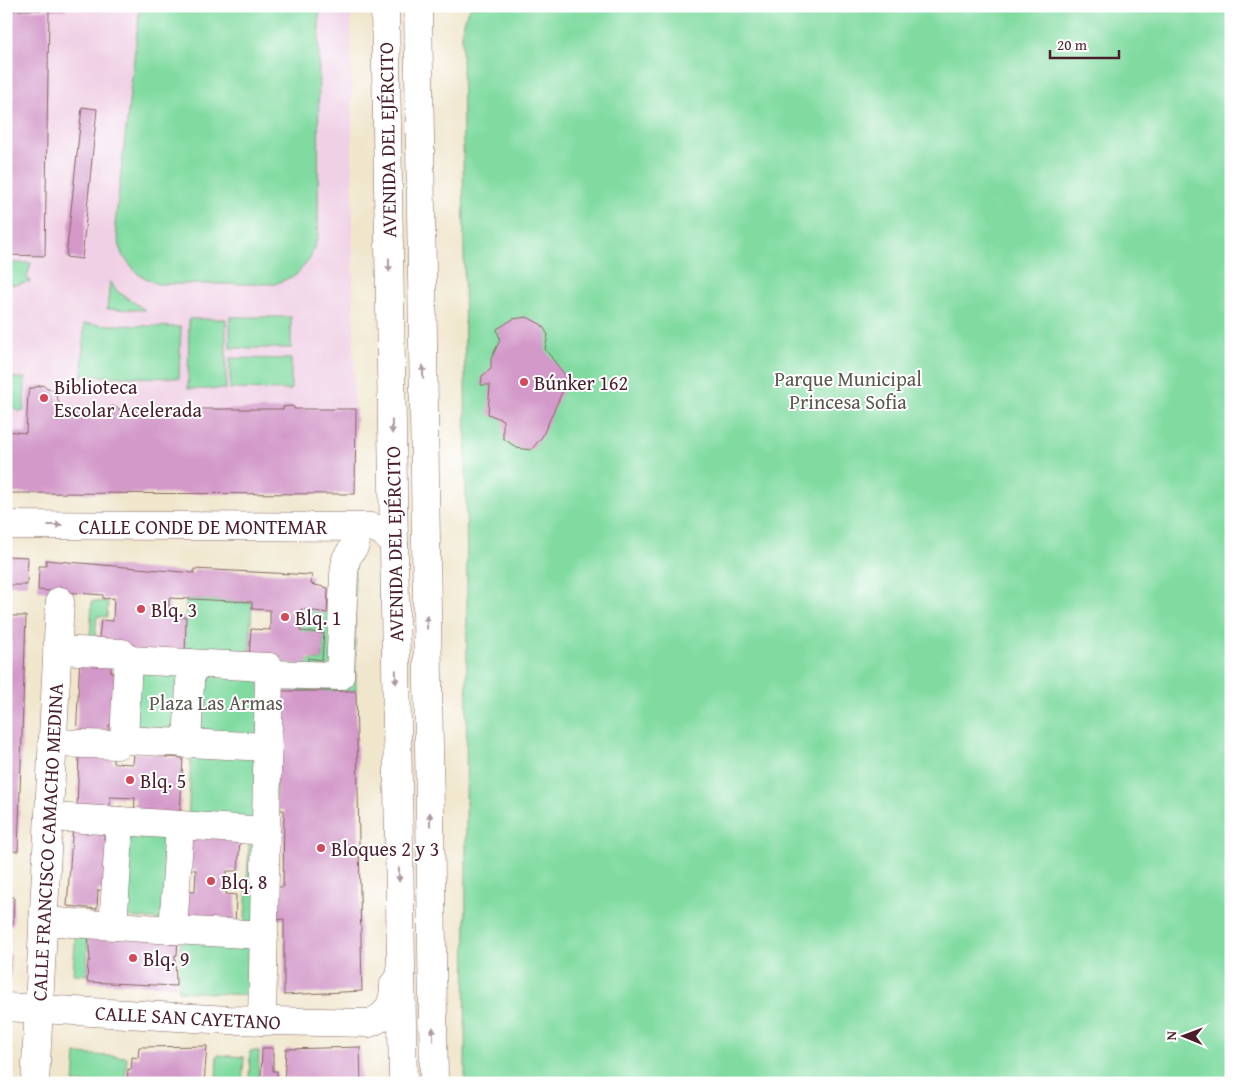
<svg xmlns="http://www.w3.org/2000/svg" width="1237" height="1089" font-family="'Gentium Book Plus',serif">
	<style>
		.built { fill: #f0d0e5 }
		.green { fill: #81dba1; stroke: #667d66 }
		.building { fill: #d399c9 }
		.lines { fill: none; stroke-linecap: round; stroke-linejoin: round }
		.minor-casing { stroke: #846563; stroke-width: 29 }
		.major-casing { stroke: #846563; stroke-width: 29 }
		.minor { stroke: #fff; stroke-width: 28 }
		.major { stroke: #fff; stroke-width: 28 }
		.oneway { fill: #ae9aa0 }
		.poi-dot { fill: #d1495b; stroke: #fff; stroke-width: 2 }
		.labels { text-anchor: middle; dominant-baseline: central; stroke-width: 4; stroke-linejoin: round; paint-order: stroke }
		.street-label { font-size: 20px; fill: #4a1f2b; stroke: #fff }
		.park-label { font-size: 20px; fill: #5a574e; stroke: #fff }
		.poi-label { font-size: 20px; fill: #4a1f2b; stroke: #fff; text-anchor: start }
	</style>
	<rect width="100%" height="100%" fill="#fff"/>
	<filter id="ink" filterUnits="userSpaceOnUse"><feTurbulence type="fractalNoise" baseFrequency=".02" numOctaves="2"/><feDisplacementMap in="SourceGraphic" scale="10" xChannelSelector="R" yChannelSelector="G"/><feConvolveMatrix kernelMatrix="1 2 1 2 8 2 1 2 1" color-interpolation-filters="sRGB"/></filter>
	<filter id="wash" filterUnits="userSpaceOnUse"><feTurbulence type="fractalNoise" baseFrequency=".0096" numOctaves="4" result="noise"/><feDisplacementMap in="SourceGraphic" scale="20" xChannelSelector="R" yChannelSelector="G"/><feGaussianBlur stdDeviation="1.12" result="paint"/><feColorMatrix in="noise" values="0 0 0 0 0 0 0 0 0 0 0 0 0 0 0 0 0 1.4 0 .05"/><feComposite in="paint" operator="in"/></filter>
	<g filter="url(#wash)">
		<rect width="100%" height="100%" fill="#f0e6cc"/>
		<!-- built -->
		<path class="built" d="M6,6H351L355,494L6,493Z"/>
		<!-- green -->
		<g class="green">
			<path d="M140,6H319L318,236L310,259L296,275L275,284H157L138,274L122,255L115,226Z"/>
			<path d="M472,6H1231V1083H465L467,597L462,30L467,12Z"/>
			<path d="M6,263H31L27,277L30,282L14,285L6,282Z"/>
			<path d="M110,281L117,291L145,310L107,309Z"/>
			<rect x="230" y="317" width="61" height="31"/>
			<path d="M189,319H226V389H188Z"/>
			<path d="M84,324L181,327L179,378L82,376Z"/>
			<path d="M230,358L291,359V390L230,389Z"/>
			<path d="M6,378H25L24,411H18L6,404Z"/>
			<path d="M354,533L356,691H282L262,996L178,991L181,930L244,934L250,830L188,826L191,750L117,745L122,653L185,657L186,599L252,602L249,660H322L324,633L300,631L301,609L327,613L330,554L347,553Z"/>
			<path d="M92,601L108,602L107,617L97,616L95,639L90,638Z"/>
			<path d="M124,826L175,829L169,921L117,916Z"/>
			<path d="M76,930L88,935L87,975L73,974Z"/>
			<path d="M250,1051H259L258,1083H249Z"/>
			<path d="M76,1054L127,1057L125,1083H74Z"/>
			<path d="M217,1055L244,1057L242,1083H216Z"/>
		</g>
		<g id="blocks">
			<!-- building -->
			<g class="building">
				<rect x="49" y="6" width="17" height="4"/>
				<path d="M6,10H49L45,256L6,255Z"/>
				<path d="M82,107L97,109L82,259L66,257Z"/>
				<path d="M527,317L542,325L548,335L545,349L568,379L542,437L531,450L517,448L503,438V420L488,414L490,385H481L482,376L491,369V359L500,340L497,329L513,319Z"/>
				<path d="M42,385L54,391L59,402V410H108L107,408L113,406L119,409H283V407L291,406L294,407V409H356L355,494L6,493V431L26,433L28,394L30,389Z"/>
				<path d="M6,556L28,557L27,585H6Z"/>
				<path d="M46,560L194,573V569L312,575L311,584L328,588L327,613L301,609L300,631L324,633L322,660L308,658L307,665L249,660L251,629L270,630V610L252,609V602L169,598V616L186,617L185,657L98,647L101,620L113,621L114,598L103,599V595L38,590L39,566H46Z"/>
				<path d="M6,616H26L18,851H6V675H10L11,643H6Z"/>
				<path d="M80,656L111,658V672H121L119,725H109L108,741L76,739Z"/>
				<path d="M281,691H356L362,991L284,995V919L275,920L276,887H283L284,810H276Z"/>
				<path d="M113,753V763L133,764L134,753L165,754V757L183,758L180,814L134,815L135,798L110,797V811L77,809L79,755Z"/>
				<path d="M73,824L104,825V839L113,841L111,891L98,890L97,909L67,906Z"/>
				<path d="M183,835L240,839L238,871H227L226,894L236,895L235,930L178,927L180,891L195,892L196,870L181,869Z"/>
				<path d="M6,896L14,897L13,925H6Z"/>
				<path d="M88,935L178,939L177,955H175L176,986L87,982L88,961H90Z"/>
				<path d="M6,954H11L9,981H6Z"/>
				<path d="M207,1046L204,1083H127L128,1069L131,1070L132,1057L138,1058L139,1047Z"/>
				<path d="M360,1047L361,1083H284L286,1049Z"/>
				<path d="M262,1048H273V1071H277V1079L261,1078Z"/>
			</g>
		</g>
	</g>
	<g filter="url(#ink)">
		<use href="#blocks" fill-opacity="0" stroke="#846563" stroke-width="1"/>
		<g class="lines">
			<defs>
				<g id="minor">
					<path d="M6,525L371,527L382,531L394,544"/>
					<path d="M128,660L269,667V674"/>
					<path d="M124,740L268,747"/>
					<path d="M52,743L117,745L124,740L128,660L122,653L57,650"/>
					<path d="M187,744L191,663"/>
					<path d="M49,817L120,821"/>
					<path d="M180,825L266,831"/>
					<path d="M43,921L173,930L180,825L120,821L113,926"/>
					<path d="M173,930L264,935"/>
					<path d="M6,1007L229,1020L369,1023"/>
					<path d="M262,1021L269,674L340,676L344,574L346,559L355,545"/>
					<path d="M35,1083L60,601"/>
				</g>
				<g id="major">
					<path d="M385,6L403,1083"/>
					<path d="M418,6L434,1083"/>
					<path d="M369,1023C388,1017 394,1003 394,984"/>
				</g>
			</defs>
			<!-- minor casing -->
			<use href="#minor" class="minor-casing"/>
			<!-- major casing -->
			<use href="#major" class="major-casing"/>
			<!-- minor -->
			<use href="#minor" class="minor"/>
			<!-- major -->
			<use href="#major" class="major"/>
		</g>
		<!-- one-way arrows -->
		<defs><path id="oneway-solid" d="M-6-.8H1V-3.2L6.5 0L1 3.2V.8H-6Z" transform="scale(1.25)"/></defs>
		<g class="oneway">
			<use href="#oneway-solid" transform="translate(389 265) rotate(89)"/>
			<use href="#oneway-solid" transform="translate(423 372) rotate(-91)"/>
			<use href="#oneway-solid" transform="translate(392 427) rotate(89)"/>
			<use href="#oneway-solid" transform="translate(55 525)"/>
			<use href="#oneway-solid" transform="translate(427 622) rotate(-91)"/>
			<use href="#oneway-solid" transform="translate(396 677) rotate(89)"/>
			<use href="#oneway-solid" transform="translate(430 819) rotate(-91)"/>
			<use href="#oneway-solid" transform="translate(399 875) rotate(89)"/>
			<use href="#oneway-solid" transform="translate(433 1034) rotate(-91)"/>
		</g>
	</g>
	<!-- markers -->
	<g class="poi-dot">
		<circle cx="524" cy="382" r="5"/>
		<circle cx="44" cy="398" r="5"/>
		<circle cx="141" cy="609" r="5"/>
		<circle cx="285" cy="617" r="5"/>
		<circle cx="130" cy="780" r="5"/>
		<circle cx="321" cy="848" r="5"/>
		<circle cx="211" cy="881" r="5"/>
		<circle cx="133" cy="958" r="5"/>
	</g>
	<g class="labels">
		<!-- street labels -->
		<g class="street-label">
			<text transform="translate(387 140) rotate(-91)">AVENIDA DEL EJÉRCITO</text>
			<text x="203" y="526">CALLE CONDE DE MONTEMAR</text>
			<text transform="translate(394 544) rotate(-91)">AVENIDA DEL EJÉRCITO</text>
			<text transform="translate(47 842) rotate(-87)">CALLE FRANCISCO CAMACHO MEDINA</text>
			<text transform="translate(188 1017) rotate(3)">CALLE SAN CAYETANO</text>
		</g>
		<!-- park labels -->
		<g class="park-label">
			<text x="848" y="378">Parque Municipal<tspan x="848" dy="23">Princesa Sofia</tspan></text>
			<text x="216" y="702">Plaza Las Armas</text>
		</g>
		<!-- poi labels -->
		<g class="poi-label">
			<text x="534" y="382">Búnker 162</text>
			<text x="54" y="386">Biblioteca<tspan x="54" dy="23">Escolar Acelerada</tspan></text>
			<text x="151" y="609">Blq. 3</text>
			<text x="295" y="617">Blq. 1</text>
			<text x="140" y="780">Blq. 5</text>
			<text x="331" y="848">Bloques 2 y 3</text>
			<text x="221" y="881">Blq. 8</text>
			<text x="143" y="958">Blq. 9</text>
		</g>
	</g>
	<!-- margin -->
	<rect width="1237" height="1089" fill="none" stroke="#fff" stroke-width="25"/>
	<!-- north arrow -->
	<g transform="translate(1184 1036) rotate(271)" stroke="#ffffff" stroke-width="4" paint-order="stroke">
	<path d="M0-4L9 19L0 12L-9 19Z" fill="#4a1f2b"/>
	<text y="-8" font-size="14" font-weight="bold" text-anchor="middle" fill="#4a1f2b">N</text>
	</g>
	<!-- scale -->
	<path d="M1050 50v8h69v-8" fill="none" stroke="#4a1f2b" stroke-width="2.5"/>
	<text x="1057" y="50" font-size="15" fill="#4a1f2b" stroke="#ffffff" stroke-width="4" paint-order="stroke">20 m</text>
</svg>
